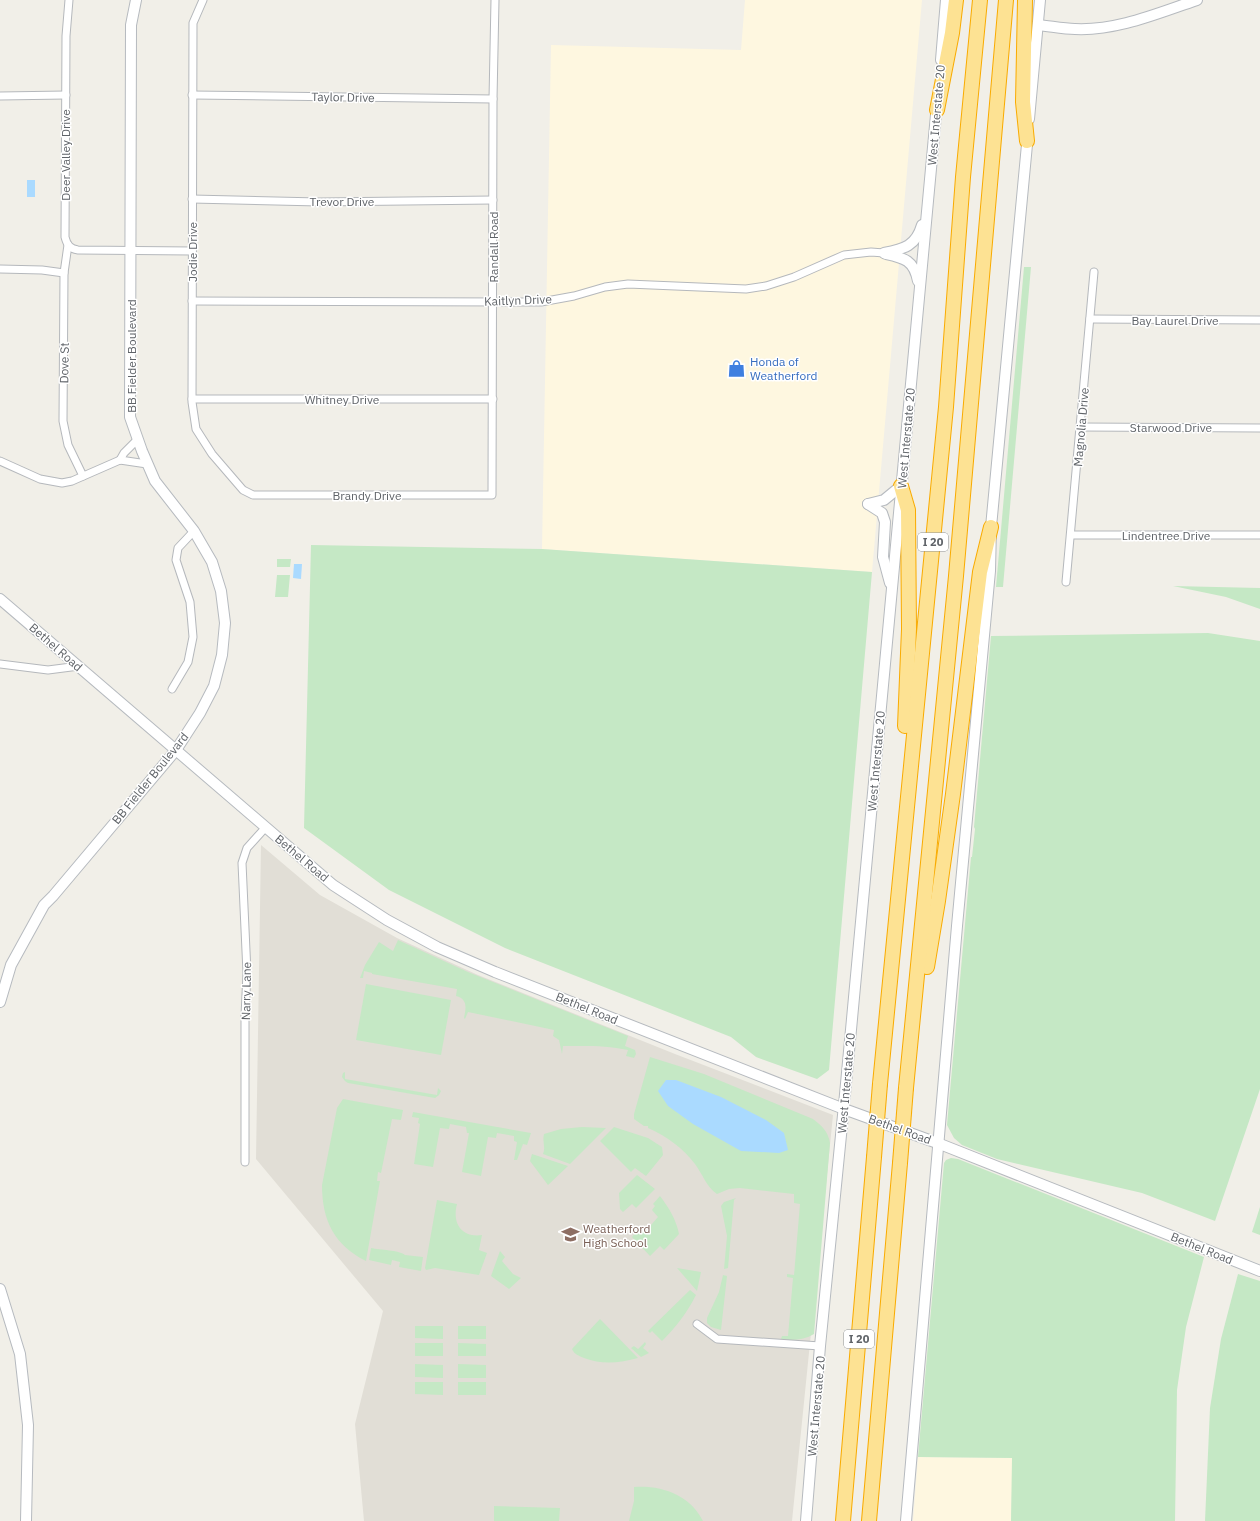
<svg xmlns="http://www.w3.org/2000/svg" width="1260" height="1521" font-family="'IBM Plex Sans',sans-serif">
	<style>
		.commercial { fill: #fef7e0 }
		.education { fill: #e1ded6 }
		.green { fill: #c5e8c5 }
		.water { fill: #aadaff }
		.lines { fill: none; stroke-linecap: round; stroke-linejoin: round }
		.street-casing { stroke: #b5b8bc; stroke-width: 9 }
		.secondary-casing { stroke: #b6babf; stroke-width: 12 }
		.highway-casing { stroke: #f9ab00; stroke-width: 16 }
		.street { stroke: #fff; stroke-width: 7 }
		.secondary { stroke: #fff; stroke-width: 10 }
		.highway { stroke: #fde293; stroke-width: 14 }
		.highway-bridge-casing { stroke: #f9ab00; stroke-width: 16; stroke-linecap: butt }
		.highway-bridge { stroke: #fde293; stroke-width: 14 }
		.labels { text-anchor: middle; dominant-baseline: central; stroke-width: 3; stroke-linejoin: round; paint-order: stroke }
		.shield { fill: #fff; stroke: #8f9295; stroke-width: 1 }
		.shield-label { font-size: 11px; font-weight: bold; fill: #5f6368 }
		.street-label { font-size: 12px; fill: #5f6368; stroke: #fff }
		.shop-label { font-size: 12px; fill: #366cbe; stroke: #fff; text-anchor: start }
		.education-label { font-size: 12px; fill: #785e54; stroke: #fff; text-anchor: start }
	</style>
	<rect width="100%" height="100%" fill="#f1efe8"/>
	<!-- commercial -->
	<g class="commercial">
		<path d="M745,0H922L872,572L542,549L551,45L741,50Z"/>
		<path d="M918,1457L1013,1458L1011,1521H913Z"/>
	</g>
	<!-- education -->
	<path class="education" d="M261,845L320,895L397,938L478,975L675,1054L833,1115L792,1521H364L355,1424L383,1311L256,1159Z"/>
	<!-- green -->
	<g class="green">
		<path d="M1024,267H1031L1003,587H996Z"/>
		<path d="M311,545L542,549L872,572L829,1070L817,1079L756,1057L731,1037L505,948L389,890L304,828Z"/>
		<path d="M277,559H291L290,567H277Z"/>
		<path d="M277,575H290L288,597H275Z"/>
		<path d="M1173,586L1260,588V609L1226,597Z"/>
		<path d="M1208,633L1260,641V1089L1215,1221L1142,1193L997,1159L962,1145L954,1138L947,1125L971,857H972L975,829L974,827L991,636Z"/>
		<path d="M398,940L468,972L628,1036L625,1046L635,1050L636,1054L634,1058L626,1056L628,1050C606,1045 585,1046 563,1046L562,1054L559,1040L553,1036L554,1030L468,1012L465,1019L464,1018C466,1008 468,999 456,996L457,989L372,974V973L364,971L363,978H360L365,965L379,942L393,951Z"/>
		<path d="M366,984L451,1000L441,1055L356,1040Z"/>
		<path d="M650,1057L704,1074L813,1119C822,1126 828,1131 830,1143L814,1334C804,1340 793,1341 781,1339L782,1336H788L793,1278L787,1277V1274L794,1275L800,1204L794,1203V1194L740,1188L729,1189L717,1194C707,1188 702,1173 695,1164C684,1149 665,1135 648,1128V1126H644L634,1119V1114Z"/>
		<path d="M345,1072V1079L437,1095L438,1088L441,1091L439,1095L435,1098L348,1083L345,1081L342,1077L343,1073Z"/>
		<path d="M343,1099L403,1110L401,1120L392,1119L381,1173L378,1172L377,1181H380L366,1261C334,1245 322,1220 322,1185L337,1108Z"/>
		<path d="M413,1112L531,1133L527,1145L523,1144L517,1160H514L517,1142L514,1141V1136L497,1133L496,1138L488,1137L481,1176L462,1172L469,1133H467L466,1127L450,1124L449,1129L440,1128L433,1167L414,1164L420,1124L418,1123L419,1118L412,1117Z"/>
		<path d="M582,1127L606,1128L570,1164L543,1154C546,1147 542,1142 544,1134L561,1129Z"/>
		<path d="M614,1127L648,1138L662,1147L663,1155L646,1176L635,1168L631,1172L600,1141Z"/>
		<path d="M532,1154L568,1166L548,1185L530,1161Z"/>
		<path d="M951,1158L958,1159L1204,1257L1186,1327L1177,1390L1175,1521H1011L1012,1458L918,1457L944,1163L946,1160Z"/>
		<path d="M637,1175L655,1189L636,1208L632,1204L623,1212L620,1209L619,1193Z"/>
		<path d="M660,1196C669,1208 676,1219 679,1234L664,1250L660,1246L650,1256L632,1237L639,1229L644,1233L658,1217L652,1210L655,1206L653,1204Z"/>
		<path d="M736,1198L734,1200L728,1268L724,1269L727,1236L721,1206L724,1202Z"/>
		<path d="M437,1200L457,1204C452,1223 461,1238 482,1235L479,1250L487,1253L479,1275L435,1268L426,1270L425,1268Z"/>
		<path d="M1260,1207V1235L1252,1232Z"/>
		<path d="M371,1248C380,1250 399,1250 405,1255L423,1257L421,1271L399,1267L400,1262L392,1260L391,1265L369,1260Z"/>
		<path d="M500,1251L505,1257L502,1261L513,1274L521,1278L509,1289L491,1276Z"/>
		<path d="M677,1268L701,1272L697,1291Z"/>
		<path d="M1238,1274L1260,1281V1521H1205L1210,1408L1221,1339Z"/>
		<path d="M723,1275L727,1276L721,1330L711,1327L707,1323V1318L719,1292Z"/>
		<path d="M690,1290L696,1295C687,1313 676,1327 662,1341L652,1331L650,1333L648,1331Z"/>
		<path d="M600,1319L638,1358C620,1363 602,1365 584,1358C579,1356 574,1354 572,1349Z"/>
		<path d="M415,1326H443V1339L415,1338Z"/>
		<rect x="458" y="1326" width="28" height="13"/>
		<path d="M645,1342L646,1344L643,1348L649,1353L641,1357L631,1348L634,1346L638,1349Z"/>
		<rect x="415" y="1343" width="28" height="13"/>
		<path d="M458,1343L486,1344V1356H458Z"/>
		<path d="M415,1364L443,1365V1378L415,1377Z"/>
		<path d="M458,1364L486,1365V1378H458Z"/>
		<path d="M415,1382H443V1395L415,1394Z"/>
		<rect x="458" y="1382" width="28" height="13"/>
		<path d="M634,1487C662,1485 690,1495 703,1521H629L634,1501Z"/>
		<path d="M494,1506L560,1508L559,1521H494Z"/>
	</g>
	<!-- water -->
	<g class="water">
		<rect x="27" y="180" width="8" height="17"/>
		<path d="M294,564H302L301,579L293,578Z"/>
		<path d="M666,1080H676L721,1097L766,1120L784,1133L788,1150L779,1153L741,1151L693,1124L668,1106L658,1091Z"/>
	</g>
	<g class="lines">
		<defs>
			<g id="street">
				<path d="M69,0L66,36L65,237C67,245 70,249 78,250L192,251"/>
				<path d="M203,0L193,23L192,402L196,429L212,454L243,490L253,495H492L493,99L495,0"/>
				<path d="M192,95L493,99"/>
				<path d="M0,96L66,95"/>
				<path d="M192,199L319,202L493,200"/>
				<path d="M68,245L64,273L63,421L68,445L83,476"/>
				<path d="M0,269L42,270L64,273"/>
				<path d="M192,301L541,302L574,296L605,287L628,284L746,289L766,286L794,277L844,255L871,252L884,253"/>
				<path d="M1090,319L1260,320"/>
				<path d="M192,399H493"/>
				<path d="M1081,427L1260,428"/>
				<path d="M120,460L124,453L138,439"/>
				<path d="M0,461L40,479L62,483L72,481L120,460L147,464"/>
				<path d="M1071,535H1260"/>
				<path d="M1066,582L1094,272"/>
				<path d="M0,664L48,670L79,666"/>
				<path d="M172,689L188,662L193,637L190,602L176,560L178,548L194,531"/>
				<path d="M245,1162V1016L247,973L242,863L247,848L266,827"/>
				<path d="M697,1324L717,1339L820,1346"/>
			</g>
			<g id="secondary">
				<path d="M1038,25C1050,26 1063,29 1075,29C1117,31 1158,13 1197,0"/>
				<path d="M941,60L946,0"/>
				<path d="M1029,119L1040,0"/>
				<path d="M884,253C904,249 916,246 922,225"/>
				<path d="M886,254C904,258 914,260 918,281"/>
				<path d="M868,504L882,513L885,522L883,557L890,583"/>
				<path d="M868,504L884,500L901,486"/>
				<path d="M0,599L333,885L387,920L437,947L495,972L844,1109L940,1144L1260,1271"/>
				<path d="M0,1002L11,965L44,905L53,896L176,750L200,713L214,686L222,655L225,623L221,591L212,562L194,531L155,481L142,451L130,417L131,25L136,0"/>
				<path d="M0,1289L20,1354L28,1425L26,1521"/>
				<path d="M806,1521L820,1346L844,1105L937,104"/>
				<path d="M906,1521L957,926L990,571L991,527L1028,134"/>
			</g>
			<g id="highway">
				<path d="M1025,0L1023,102L1027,141"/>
				<path d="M937,110L952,33L956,0"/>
				<path d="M901,486L908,510L909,629L905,726"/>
				<path d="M927,967L938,901L953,794L980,572L991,527"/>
				<path d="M880,1084L946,407L963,177L980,0"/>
				<path d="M906,1088L956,576L1006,0"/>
				<path d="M843,1521L874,1157"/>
				<path d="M869,1521L900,1163"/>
			</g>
		</defs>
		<!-- street casing -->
		<use href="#street" class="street-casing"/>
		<!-- secondary casing -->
		<use href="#secondary" class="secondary-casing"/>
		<!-- highway casing -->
		<use href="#highway" class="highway-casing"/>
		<!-- street -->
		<use href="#street" class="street"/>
		<!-- secondary -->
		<use href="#secondary" class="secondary"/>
		<!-- highway -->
		<use href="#highway" class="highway"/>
		<defs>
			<g id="highway-bridge">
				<path d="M874,1157L880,1084"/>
				<path d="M900,1163L906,1088"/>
			</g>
		</defs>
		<!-- highway-bridge casing -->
		<use href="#highway-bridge" class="highway-bridge-casing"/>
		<!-- highway-bridge -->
		<use href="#highway-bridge" class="highway-bridge"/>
	</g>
	<!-- icons -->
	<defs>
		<symbol id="shop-bare" viewBox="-9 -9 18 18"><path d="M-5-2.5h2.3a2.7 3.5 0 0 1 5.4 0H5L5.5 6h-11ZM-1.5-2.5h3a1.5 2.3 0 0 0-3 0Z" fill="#3f7fe0" stroke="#fff" stroke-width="2.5" paint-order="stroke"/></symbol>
		<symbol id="school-bare" viewBox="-9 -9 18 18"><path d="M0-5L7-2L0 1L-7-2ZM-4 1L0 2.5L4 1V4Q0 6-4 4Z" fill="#8d6e63" stroke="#fff" stroke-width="2.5" paint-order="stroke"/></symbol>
	</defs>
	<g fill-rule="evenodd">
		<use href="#shop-bare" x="724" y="356" width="25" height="25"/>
		<use href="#school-bare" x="558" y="1222" width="25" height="25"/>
	</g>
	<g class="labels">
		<!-- shield labels -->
		<g class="shield">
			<rect x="918" y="533" width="30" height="18" rx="3"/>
			<rect x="844" y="1330" width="30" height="18" rx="3"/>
		</g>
		<g class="shield-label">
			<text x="933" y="542">I 20</text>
			<text x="859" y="1339">I 20</text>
		</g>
		<!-- street labels -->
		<g class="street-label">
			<text transform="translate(343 97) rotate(1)">Taylor Drive</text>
			<text transform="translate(936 115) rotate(-85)">West Interstate 20</text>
			<text transform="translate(65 155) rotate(-90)">Deer Valley Drive</text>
			<text x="342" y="201">Trevor Drive</text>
			<text transform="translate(493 247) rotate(-90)">Randall Road</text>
			<text transform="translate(192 252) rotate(-90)">Jodie Drive</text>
			<text transform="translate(518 300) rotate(-2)">Kaitlyn Drive</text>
			<text x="1175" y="320">Bay Laurel Drive</text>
			<text transform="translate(131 356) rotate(-90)">BB Fielder Boulevard</text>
			<text transform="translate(64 363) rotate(-89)">Dove St</text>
			<text x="342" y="399">Whitney Drive</text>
			<text transform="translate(1081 427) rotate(-85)">Magnolia Drive</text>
			<text x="1171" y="427">Starwood Drive</text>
			<text transform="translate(906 438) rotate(-85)">West Interstate 20</text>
			<text x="367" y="495">Brandy Drive</text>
			<text x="1166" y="535">Lindentree Drive</text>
			<text transform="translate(56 647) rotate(41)">Bethel Road</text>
			<text transform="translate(876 761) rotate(-85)">West Interstate 20</text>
			<text transform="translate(150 778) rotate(-51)">BB Fielder Boulevard</text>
			<text transform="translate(302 858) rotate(40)">Bethel Road</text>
			<text transform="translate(246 991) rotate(-89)">Narry Lane</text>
			<text transform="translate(587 1008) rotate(22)">Bethel Road</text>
			<text transform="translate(846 1083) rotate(-85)">West Interstate 20</text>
			<text transform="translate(900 1129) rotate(20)">Bethel Road</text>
			<text transform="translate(1202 1248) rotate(22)">Bethel Road</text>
			<text transform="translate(816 1406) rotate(-85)">West Interstate 20</text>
		</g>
		<!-- shop labels -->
		<g class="shop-label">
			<text x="750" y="361">Honda of<tspan x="750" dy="14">Weatherford</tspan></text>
		</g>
		<!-- education labels -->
		<g class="education-label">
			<text x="583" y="1228">Weatherford<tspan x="583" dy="14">High School</tspan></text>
		</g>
	</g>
</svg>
